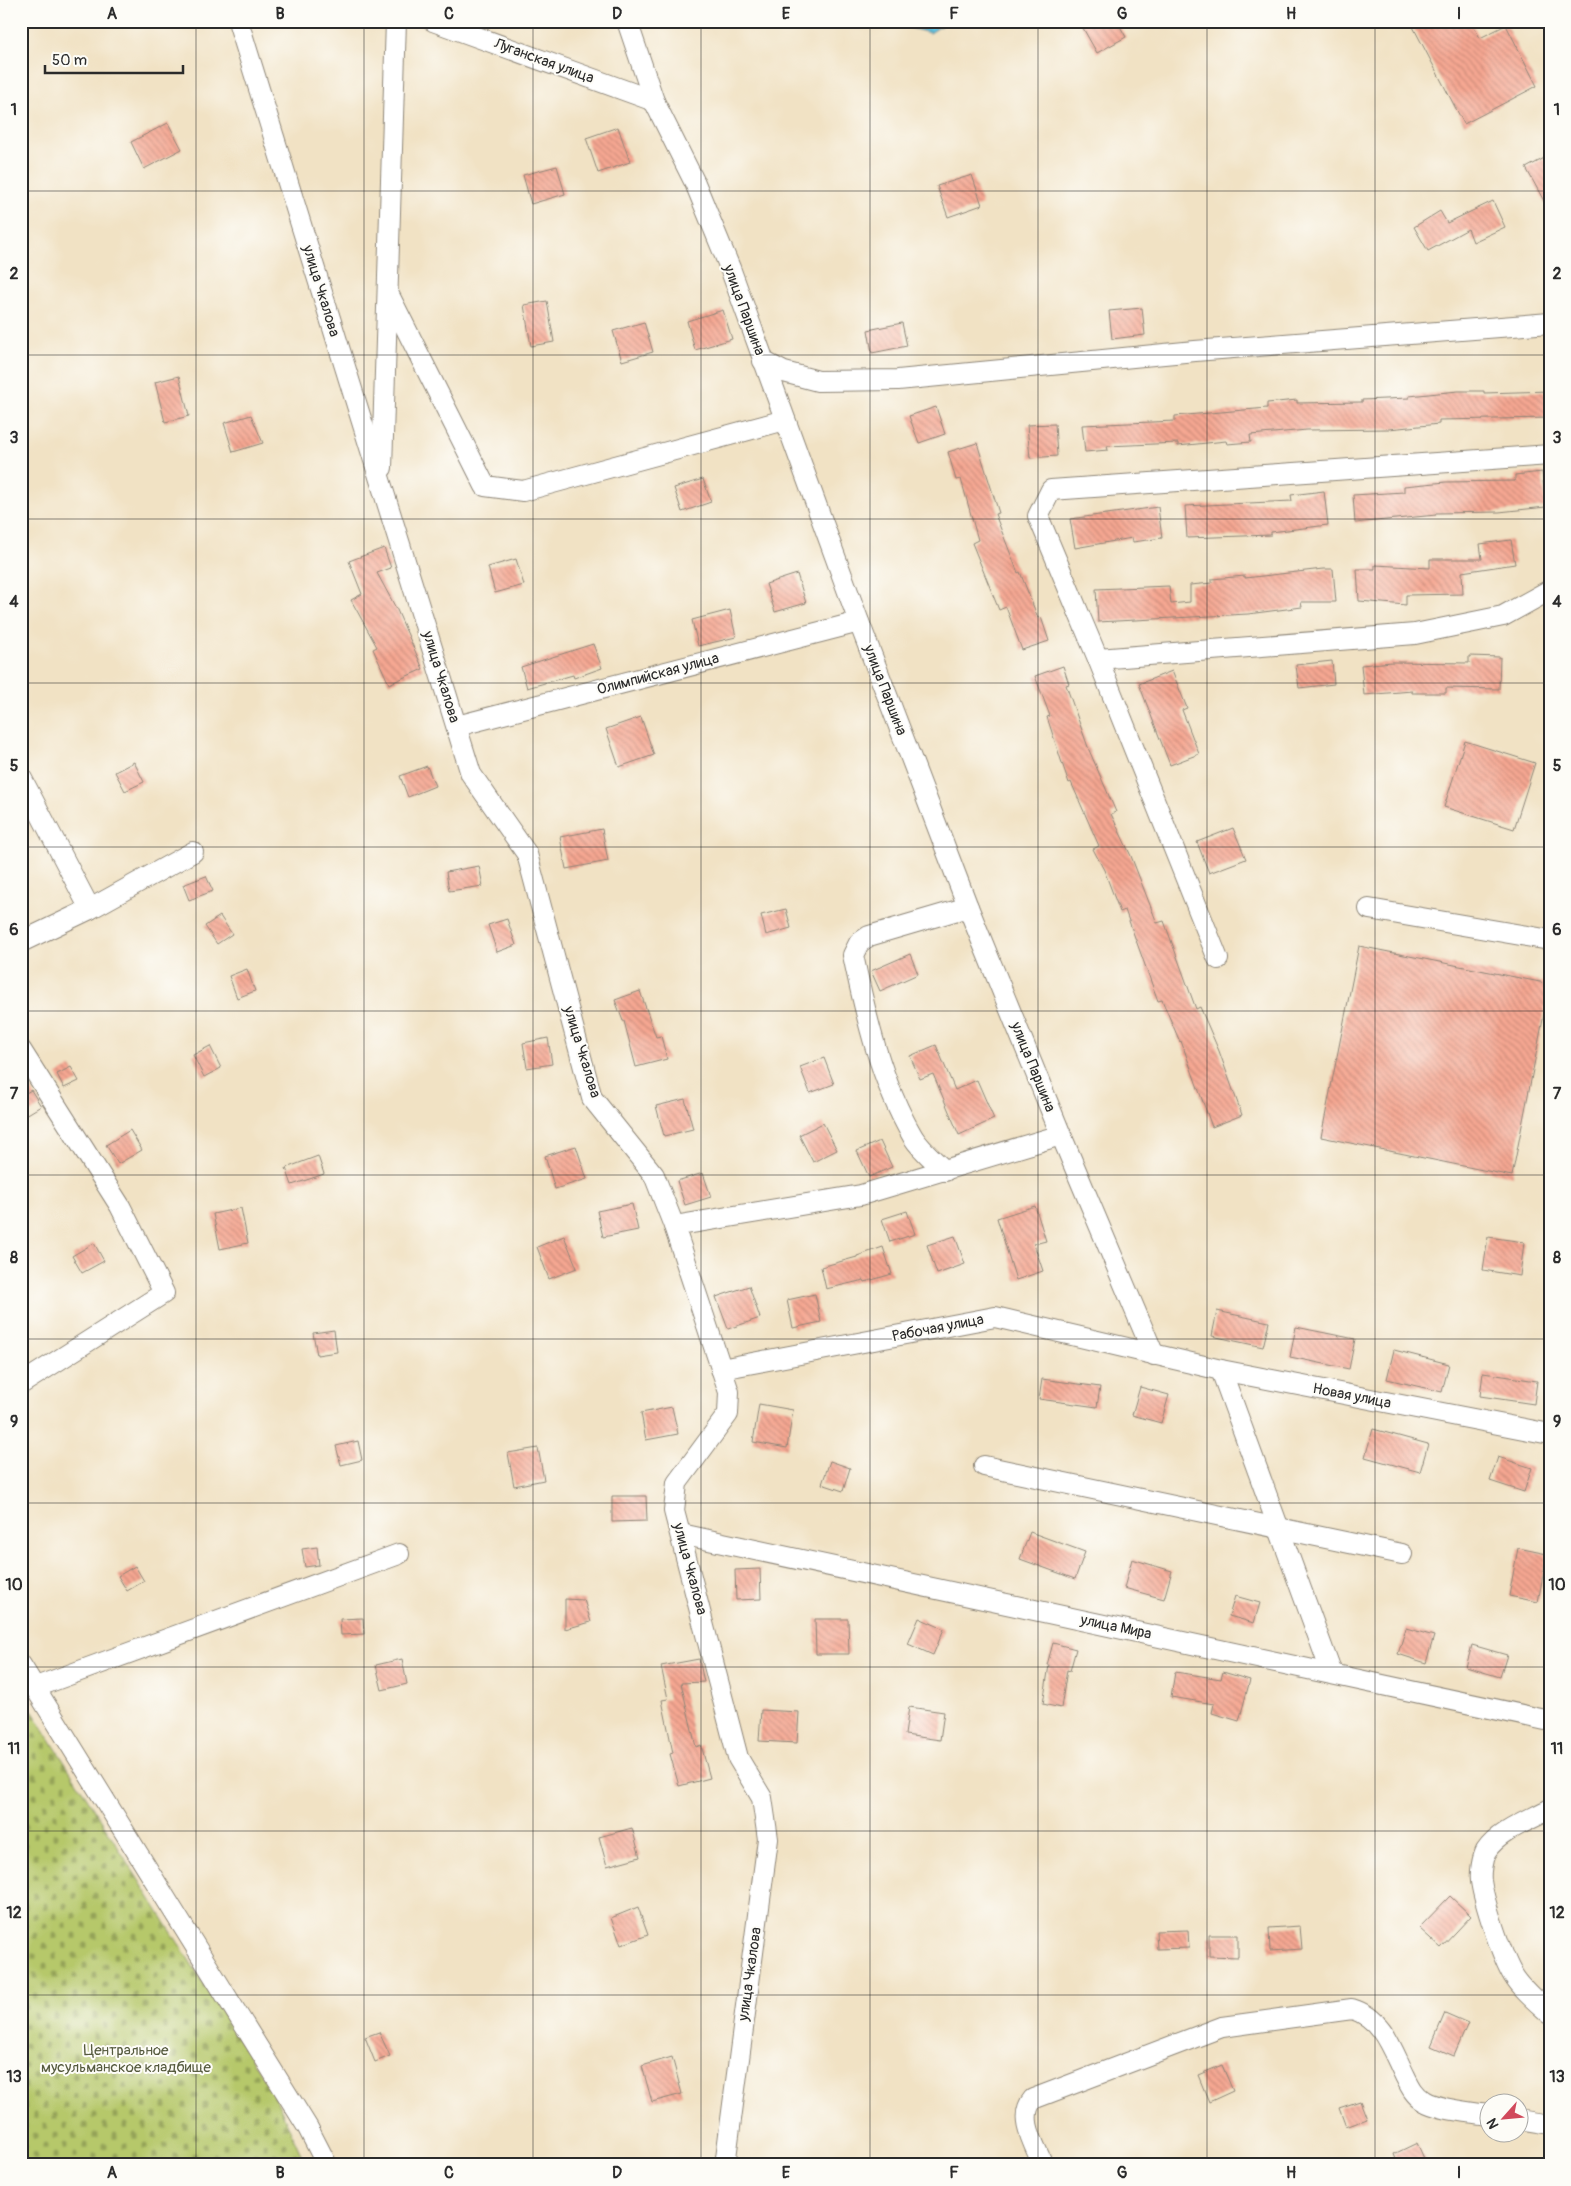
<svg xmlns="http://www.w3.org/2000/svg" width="1571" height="2186" font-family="Pangolin,sans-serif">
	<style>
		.cemetery { fill: url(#cemetery-stones); stroke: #707a4b }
		.water { fill: url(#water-waves); stroke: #487886 }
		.building { fill: url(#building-back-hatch) }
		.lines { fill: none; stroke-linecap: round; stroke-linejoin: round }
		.minor-casing { stroke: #8e8678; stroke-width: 22 }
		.minor { stroke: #fff; stroke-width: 20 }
		.grid { fill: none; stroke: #2b2b2b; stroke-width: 1; stroke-opacity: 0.55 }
		.labels { text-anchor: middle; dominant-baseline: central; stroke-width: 4; stroke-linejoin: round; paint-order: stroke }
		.street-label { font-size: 15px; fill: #2b2b2b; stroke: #fdfcf7 }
		.park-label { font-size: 15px; fill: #555a3e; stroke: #fdfcf7 }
		.neatline { fill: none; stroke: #2b2b2b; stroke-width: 2 }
		.grid-label { font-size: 16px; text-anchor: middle; font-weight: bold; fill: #2b2b2b }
	</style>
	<defs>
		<pattern id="cemetery-stones" width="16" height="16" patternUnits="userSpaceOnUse" patternTransform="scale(1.25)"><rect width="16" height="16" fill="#b6c86b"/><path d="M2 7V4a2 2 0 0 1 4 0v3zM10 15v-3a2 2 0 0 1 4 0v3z" fill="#94a358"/></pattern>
		<pattern id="water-waves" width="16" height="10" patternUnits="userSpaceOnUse" patternTransform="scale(1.25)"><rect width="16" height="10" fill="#64c5e2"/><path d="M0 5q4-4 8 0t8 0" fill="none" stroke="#57a9c2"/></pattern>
		<pattern id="building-back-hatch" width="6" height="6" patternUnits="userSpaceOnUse" patternTransform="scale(1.25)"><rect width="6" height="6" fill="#f6a792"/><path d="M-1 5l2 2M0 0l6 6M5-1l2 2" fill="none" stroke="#c78877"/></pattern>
	</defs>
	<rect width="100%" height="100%" fill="#fdfcf7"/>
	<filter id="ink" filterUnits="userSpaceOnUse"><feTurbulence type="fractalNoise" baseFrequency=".02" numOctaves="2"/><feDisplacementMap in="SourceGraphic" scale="10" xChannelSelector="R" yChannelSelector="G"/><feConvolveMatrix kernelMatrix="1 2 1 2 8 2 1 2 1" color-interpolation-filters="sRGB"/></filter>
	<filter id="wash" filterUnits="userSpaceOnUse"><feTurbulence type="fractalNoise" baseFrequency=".0096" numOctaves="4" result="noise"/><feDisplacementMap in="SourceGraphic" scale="20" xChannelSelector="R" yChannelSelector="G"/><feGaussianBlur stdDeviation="1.12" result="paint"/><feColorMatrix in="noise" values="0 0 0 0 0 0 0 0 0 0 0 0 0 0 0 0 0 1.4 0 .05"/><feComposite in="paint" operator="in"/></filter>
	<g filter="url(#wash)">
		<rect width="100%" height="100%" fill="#f1e2c4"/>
		<!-- cemetery -->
		<path class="cemetery" d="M21,1693L274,2095L306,2165H21Z"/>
		<!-- water -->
		<path class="water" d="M883,21H948L930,33Z"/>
		<g id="blocks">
			<!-- building -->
			<g class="building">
				<path d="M1079,21H1117L1126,37L1097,53Z"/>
				<path d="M1410,21H1471L1480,38L1506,25L1537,86L1464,124Z"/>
				<path d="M168,123L182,149L144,169L131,142Z"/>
				<path d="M618,127L630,162L598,173L586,138Z"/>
				<path d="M1550,155V212L1526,168Z"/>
				<path d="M557,166L565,194L531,204L523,175Z"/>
				<path d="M972,175L982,205L948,217L937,186Z"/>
				<path d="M1493,201L1505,227L1473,242L1468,229L1428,251L1414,227L1440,211L1447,223Z"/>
				<path d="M547,301L554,342L531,346L524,305Z"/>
				<path d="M1142,308L1145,335L1112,339L1109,311Z"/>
				<path d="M723,310L732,339L695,350L687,321Z"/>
				<path d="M644,322L653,352L622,361L613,331Z"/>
				<path d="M902,323L907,346L872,353L868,330Z"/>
				<path d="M179,376L189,416L165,422L155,382Z"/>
				<path d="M1458,391H1484V393L1550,391V418L1439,420V424L1389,429L1307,430L1250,435L1251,442L1227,444L1226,441L1178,446V443L1107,446L1108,450L1085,452L1082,425L1175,421V416L1267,408V403L1297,400V403L1362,402V400L1409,398V396Z"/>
				<path d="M936,407L945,434L919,443L909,416Z"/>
				<path d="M251,415L263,443L233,452L224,423Z"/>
				<path d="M1055,424L1057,456L1030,458L1027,425Z"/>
				<path d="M977,443L999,513L995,514L1018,573L1020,572L1038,618L1041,617L1049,641L1022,650L1006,607L999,610L972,543L978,540L961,479L956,480L948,452Z"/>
				<path d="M1542,472L1546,507L1499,512L1436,513V515L1355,523L1353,495L1404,492V486L1446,482L1515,481V475Z"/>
				<path d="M703,479L711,502L682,512L674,488Z"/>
				<path d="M1324,491L1328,525L1271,532V535L1187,538L1185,506L1292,501L1291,495Z"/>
				<path d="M1158,507L1162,538L1133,542L1132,538L1075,548L1070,519Z"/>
				<path d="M1511,540L1515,564L1462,572L1463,594L1406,595V605L1359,601L1357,569H1375V565L1430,568V559H1482L1480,544Z"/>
				<path d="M384,548L391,568L377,573L397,610L423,669L389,684L373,649L377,647L351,600L362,594L349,561Z"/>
				<path d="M516,559L524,585L495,593L488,567Z"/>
				<path d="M1323,569H1333L1336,602H1301L1302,607L1248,614L1098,622L1096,589L1169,586L1171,604L1190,602V585L1212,583V579L1245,576V578Z"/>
				<path d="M797,574L806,603L775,612L766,584Z"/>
				<path d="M730,610L736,637L698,646L692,620Z"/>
				<path d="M593,644L602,668L574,678L573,675L527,688L521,667Z"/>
				<path d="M1469,656L1500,657L1499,689L1446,688V693H1412V691L1364,695L1361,665L1392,662L1469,663Z"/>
				<path d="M1332,661L1334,684L1299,688L1296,665Z"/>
				<path d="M1063,666L1069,684L1066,685L1089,750L1116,812L1111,814L1131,856L1157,923L1164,921L1196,1009L1200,1007L1219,1051L1242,1115L1212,1127L1181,1041L1180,1042L1162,1000L1158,1001L1125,910L1120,912L1104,870L1093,849L1099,846L1071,782L1069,783L1061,760L1047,717L1050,716L1035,676Z"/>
				<path d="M1172,671L1187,708L1182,710L1199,754L1170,765L1139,684Z"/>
				<path d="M641,717L654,755L619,767L606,729Z"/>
				<path d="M1465,741L1535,763L1514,829L1444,807Z"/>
				<path d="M134,762L144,782L125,791L115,772Z"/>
				<path d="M427,766L435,786L408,797L400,776Z"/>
				<path d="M1233,828L1246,859L1209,873L1197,842Z"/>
				<path d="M602,829L608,861L566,869L560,837Z"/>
				<path d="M479,866L483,886L449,891L446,872Z"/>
				<path d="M206,876L213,891L189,900L183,885Z"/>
				<path d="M786,909L791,928L766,935L761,915Z"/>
				<path d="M220,916L232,934L217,944L205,926Z"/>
				<path d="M507,919L516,945L497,952L488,925Z"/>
				<path d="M1359,946L1550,984L1512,1176L1321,1137Z"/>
				<path d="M910,954L918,974L880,991L871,971Z"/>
				<path d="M247,969L255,991L237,998L229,976Z"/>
				<path d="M640,991L656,1037L661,1036L667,1059L636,1067L624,1021H623L615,1000Z"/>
				<path d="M548,1038L552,1064L527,1068L523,1043Z"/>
				<path d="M936,1045L955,1090L977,1080L994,1119L959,1135L933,1074L920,1079L910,1056Z"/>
				<path d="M210,1046L221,1068L204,1077L193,1055Z"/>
				<path d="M824,1058L834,1084L810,1093L800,1067Z"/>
				<path d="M71,1067L79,1081L64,1088L57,1074Z"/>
				<path d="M31,1090L41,1106L21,1118V1096Z"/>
				<path d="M685,1099L693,1129L664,1136L656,1106Z"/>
				<path d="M823,1123L837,1150L813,1162L799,1135Z"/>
				<path d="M130,1130L142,1150L118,1164L106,1145Z"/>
				<path d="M880,1141L892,1167L869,1177L857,1151Z"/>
				<path d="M576,1146L587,1179L555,1189L545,1156Z"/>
				<path d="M318,1156L324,1174L292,1185L286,1168Z"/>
				<path d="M703,1173L711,1197L685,1205L677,1181Z"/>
				<path d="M632,1204L638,1230L603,1237L597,1211Z"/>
				<path d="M1035,1206L1046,1241L1034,1244L1043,1271L1016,1280L997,1218Z"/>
				<path d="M241,1208L248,1243L220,1249L213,1214Z"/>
				<path d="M907,1211L915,1234L890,1242L882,1219Z"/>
				<path d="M564,1236L577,1268L549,1279L537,1247Z"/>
				<path d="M955,1236L965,1264L937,1274L927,1245Z"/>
				<path d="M1488,1237L1524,1242L1520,1276L1483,1270Z"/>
				<path d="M94,1243L104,1261L82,1273L72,1256Z"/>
				<path d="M883,1247L892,1274L865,1282L864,1280L826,1289L821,1267L857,1257V1256Z"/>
				<path d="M749,1286L760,1318L728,1329L716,1297Z"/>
				<path d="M815,1294L821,1322L793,1328L787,1300Z"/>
				<path d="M1217,1311L1269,1322L1263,1347L1212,1336Z"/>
				<path d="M1296,1327L1355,1339L1349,1369L1290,1357Z"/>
				<path d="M334,1330L337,1352L317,1355L313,1333Z"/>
				<path d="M1394,1350L1449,1364L1442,1392L1387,1379Z"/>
				<path d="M1483,1373L1537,1381L1534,1404L1480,1396Z"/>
				<path d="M1042,1379L1100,1387L1097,1407L1039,1399Z"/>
				<path d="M1140,1387L1169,1395L1161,1423L1132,1415Z"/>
				<path d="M759,1404L793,1410L787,1448L753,1442Z"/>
				<path d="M672,1407L678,1434L646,1440L641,1413Z"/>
				<path d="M1373,1429L1428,1444L1420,1472L1365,1457Z"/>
				<path d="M358,1441L362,1460L341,1465L336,1446Z"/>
				<path d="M538,1448L544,1480L514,1486L508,1453Z"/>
				<path d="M1498,1457L1532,1468L1524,1492L1490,1481Z"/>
				<path d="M830,1461L850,1468L843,1491L822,1484Z"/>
				<path d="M612,1496H646L647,1521L612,1522Z"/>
				<path d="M1030,1532L1085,1552L1075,1579L1020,1559Z"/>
				<path d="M317,1547L319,1565L305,1567L302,1549Z"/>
				<path d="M1518,1548L1547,1554L1538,1602L1509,1596Z"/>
				<path d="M1132,1559L1172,1571L1164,1599L1124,1588Z"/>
				<path d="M135,1566L144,1581L127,1591L118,1576Z"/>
				<path d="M760,1569L761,1599L736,1600L735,1570Z"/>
				<path d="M1235,1596L1260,1603L1254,1623L1229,1616Z"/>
				<path d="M565,1599L584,1600L591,1622L565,1629Z"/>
				<path d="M363,1618L364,1634L341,1635L340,1619Z"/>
				<path d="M919,1618L944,1629L933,1655L908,1644Z"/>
				<path d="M815,1619H848L849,1654H816Z"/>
				<path d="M1406,1628L1434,1636L1426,1663L1398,1654Z"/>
				<path d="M1053,1643L1076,1649L1070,1671L1067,1670L1061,1708L1043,1704L1049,1665H1047Z"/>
				<path d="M1472,1645L1507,1655L1500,1677L1466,1667Z"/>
				<path d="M402,1659L407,1684L382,1690L376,1665Z"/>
				<path d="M699,1659L704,1682L681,1683L696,1747L701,1745L710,1778L679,1786L670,1754L673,1753L662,1700L668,1699L661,1666Z"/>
				<path d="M1175,1672L1221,1679L1223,1672L1250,1680L1239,1721L1212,1713L1214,1704L1171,1697Z"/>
				<path d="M909,1707L944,1712L940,1740L905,1735Z"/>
				<path d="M761,1710L799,1712L797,1743L759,1741Z"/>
				<path d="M632,1828L640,1857L607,1866L599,1837Z"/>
				<path d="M1450,1896L1471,1916L1441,1948L1419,1928Z"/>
				<path d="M638,1907L648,1935L621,1945L611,1918Z"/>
				<path d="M1300,1926L1302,1949L1270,1951L1269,1928Z"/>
				<path d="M1188,1930L1189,1948L1157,1949L1156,1931Z"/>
				<path d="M1209,1935H1238V1957L1209,1956Z"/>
				<path d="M1445,2013L1468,2023L1454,2056L1431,2046Z"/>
				<path d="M379,2032L390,2056L375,2062L365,2037Z"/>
				<path d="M672,2057L682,2094L652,2102L642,2066Z"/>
				<path d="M1222,2065L1233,2091L1209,2102L1198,2075Z"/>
				<path d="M1360,2101L1367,2119L1346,2127L1339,2108Z"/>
				<path d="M1417,2143L1427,2165H1398L1394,2154Z"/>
			</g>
		</g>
	</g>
	<g filter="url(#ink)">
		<use href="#blocks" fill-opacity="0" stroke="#8e8678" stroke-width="1"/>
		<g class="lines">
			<defs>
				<g id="minor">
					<path d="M238,21L471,774L527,854L592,1098L654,1175L674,1226L729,1392L728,1414L677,1483L674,1511L738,1758L762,1798L768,1839L725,2165"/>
					<path d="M433,21L654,101"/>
					<path d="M627,21L654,101L695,183L730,268L859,622L968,907L1061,1135L1154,1355"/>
					<path d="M388,293L485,486L523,491L785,420"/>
					<path d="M763,361L784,372L818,381L898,380L1195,351L1550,323"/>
					<path d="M382,468L396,21"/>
					<path d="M1098,659L1415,634L1503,616L1550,590"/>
					<path d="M457,726L859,622"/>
					<path d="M21,777L90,909"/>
					<path d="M1369,909L1550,940"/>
					<path d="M21,942L90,909L193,852"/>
					<path d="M1218,959L1098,659L1038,516L1051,490L1550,455"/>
					<path d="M21,1050L120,1206L164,1293L21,1384"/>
					<path d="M945,1171C935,1161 921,1150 913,1137C881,1082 866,1017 853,955L859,943L869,936L968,907"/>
					<path d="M674,1226L861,1195L1061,1135"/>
					<path d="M721,1369L995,1317L1221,1370L1550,1434"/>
					<path d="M1221,1370L1332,1674"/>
					<path d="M984,1466L1402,1554"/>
					<path d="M681,1534L1550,1721"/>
					<path d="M21,1665L308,2128L327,2165"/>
					<path d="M36,1687L399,1554"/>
					<path d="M1550,1809C1530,1820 1499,1831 1486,1851C1482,1859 1480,1872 1481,1881C1484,1902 1502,1957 1513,1975C1522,1990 1537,2002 1550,2014"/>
					<path d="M1518,2120L1550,2125"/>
					<path d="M1043,2165C1035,2145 1017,2118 1033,2099L1222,2027L1352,2009C1383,2018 1392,2050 1405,2076C1410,2086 1414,2095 1424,2101C1439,2110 1471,2112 1488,2115"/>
				</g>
			</defs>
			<!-- minor casing -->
			<use href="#minor" class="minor-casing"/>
			<!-- minor -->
			<use href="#minor" class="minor"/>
		</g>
	</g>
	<!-- grid -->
	<path class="grid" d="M196,21V2165M364,21V2165M533,21V2165M701,21V2165M870,21V2165M1038,21V2165M1207,21V2165M1375,21V2165M21,191H1550M21,355H1550M21,519H1550M21,683H1550M21,847H1550M21,1011H1550M21,1175H1550M21,1339H1550M21,1503H1550M21,1667H1550M21,1831H1550M21,1995H1550"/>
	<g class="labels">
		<!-- street labels -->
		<g class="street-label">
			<text transform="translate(544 61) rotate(20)">Луганская улица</text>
			<text transform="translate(321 291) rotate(73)">улица Чкалова</text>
			<text transform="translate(744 310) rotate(70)">улица Паршина</text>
			<text transform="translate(658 674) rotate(-15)">Олимпийская улица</text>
			<text transform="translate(441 677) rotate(73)">улица Чкалова</text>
			<text transform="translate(885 690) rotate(69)">улица Паршина</text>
			<text transform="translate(582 1052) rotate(73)">улица Чкалова</text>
			<text transform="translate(1033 1067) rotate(68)">улица Паршина</text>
			<text transform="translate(938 1328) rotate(-11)">Рабочая улица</text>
			<text transform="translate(1352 1396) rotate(11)">Новая улица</text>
			<text transform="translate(690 1569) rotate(75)">улица Чкалова</text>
			<text transform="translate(1116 1627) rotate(12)">улица Мира</text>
			<text transform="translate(750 1974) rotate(-82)">улица Чкалова</text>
		</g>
		<!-- park labels -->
		<g class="park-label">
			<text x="126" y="2050">Центральное<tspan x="126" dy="17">мусульманское кладбище</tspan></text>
		</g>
	</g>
	<!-- margin -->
	<rect width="1571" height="2186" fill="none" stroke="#fdfcf7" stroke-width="55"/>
	<!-- north arrow -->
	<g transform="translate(1504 2118) rotate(243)"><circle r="24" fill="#fdfcf7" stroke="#a9a8a5"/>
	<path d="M0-4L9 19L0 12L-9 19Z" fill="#d1495b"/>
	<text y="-8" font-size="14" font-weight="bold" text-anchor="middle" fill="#2b2b2b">N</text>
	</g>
	<!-- scale -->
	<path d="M45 65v8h138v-8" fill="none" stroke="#2b2b2b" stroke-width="2.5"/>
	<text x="52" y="65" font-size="15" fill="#2b2b2b" stroke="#fdfcf7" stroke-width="4" paint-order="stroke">50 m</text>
	<rect x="28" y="28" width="1516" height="2130" class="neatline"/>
	<g class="grid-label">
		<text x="112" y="19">A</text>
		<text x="280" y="19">B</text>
		<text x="449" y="19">C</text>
		<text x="617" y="19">D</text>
		<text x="786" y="19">E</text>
		<text x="954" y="19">F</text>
		<text x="1122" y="19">G</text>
		<text x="1291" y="19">H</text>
		<text x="1459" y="19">I</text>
		<text x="14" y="115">1</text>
		<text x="1557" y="115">1</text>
		<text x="14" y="279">2</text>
		<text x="1557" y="279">2</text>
		<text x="14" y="443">3</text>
		<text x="1557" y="443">3</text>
		<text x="14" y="607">4</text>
		<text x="1557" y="607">4</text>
		<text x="14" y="771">5</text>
		<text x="1557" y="771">5</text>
		<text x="14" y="935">6</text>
		<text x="1557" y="935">6</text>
		<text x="14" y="1099">7</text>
		<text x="1557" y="1099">7</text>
		<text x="14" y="1263">8</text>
		<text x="1557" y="1263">8</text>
		<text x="14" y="1427">9</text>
		<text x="1557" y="1427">9</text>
		<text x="14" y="1590">10</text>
		<text x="1557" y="1590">10</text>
		<text x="14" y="1754">11</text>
		<text x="1557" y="1754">11</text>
		<text x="14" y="1918">12</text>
		<text x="1557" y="1918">12</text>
		<text x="14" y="2082">13</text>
		<text x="1557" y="2082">13</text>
		<text x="112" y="2178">A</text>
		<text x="280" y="2178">B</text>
		<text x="449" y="2178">C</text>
		<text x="617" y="2178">D</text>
		<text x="786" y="2178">E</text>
		<text x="954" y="2178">F</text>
		<text x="1122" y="2178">G</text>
		<text x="1291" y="2178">H</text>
		<text x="1459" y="2178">I</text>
	</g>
</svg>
